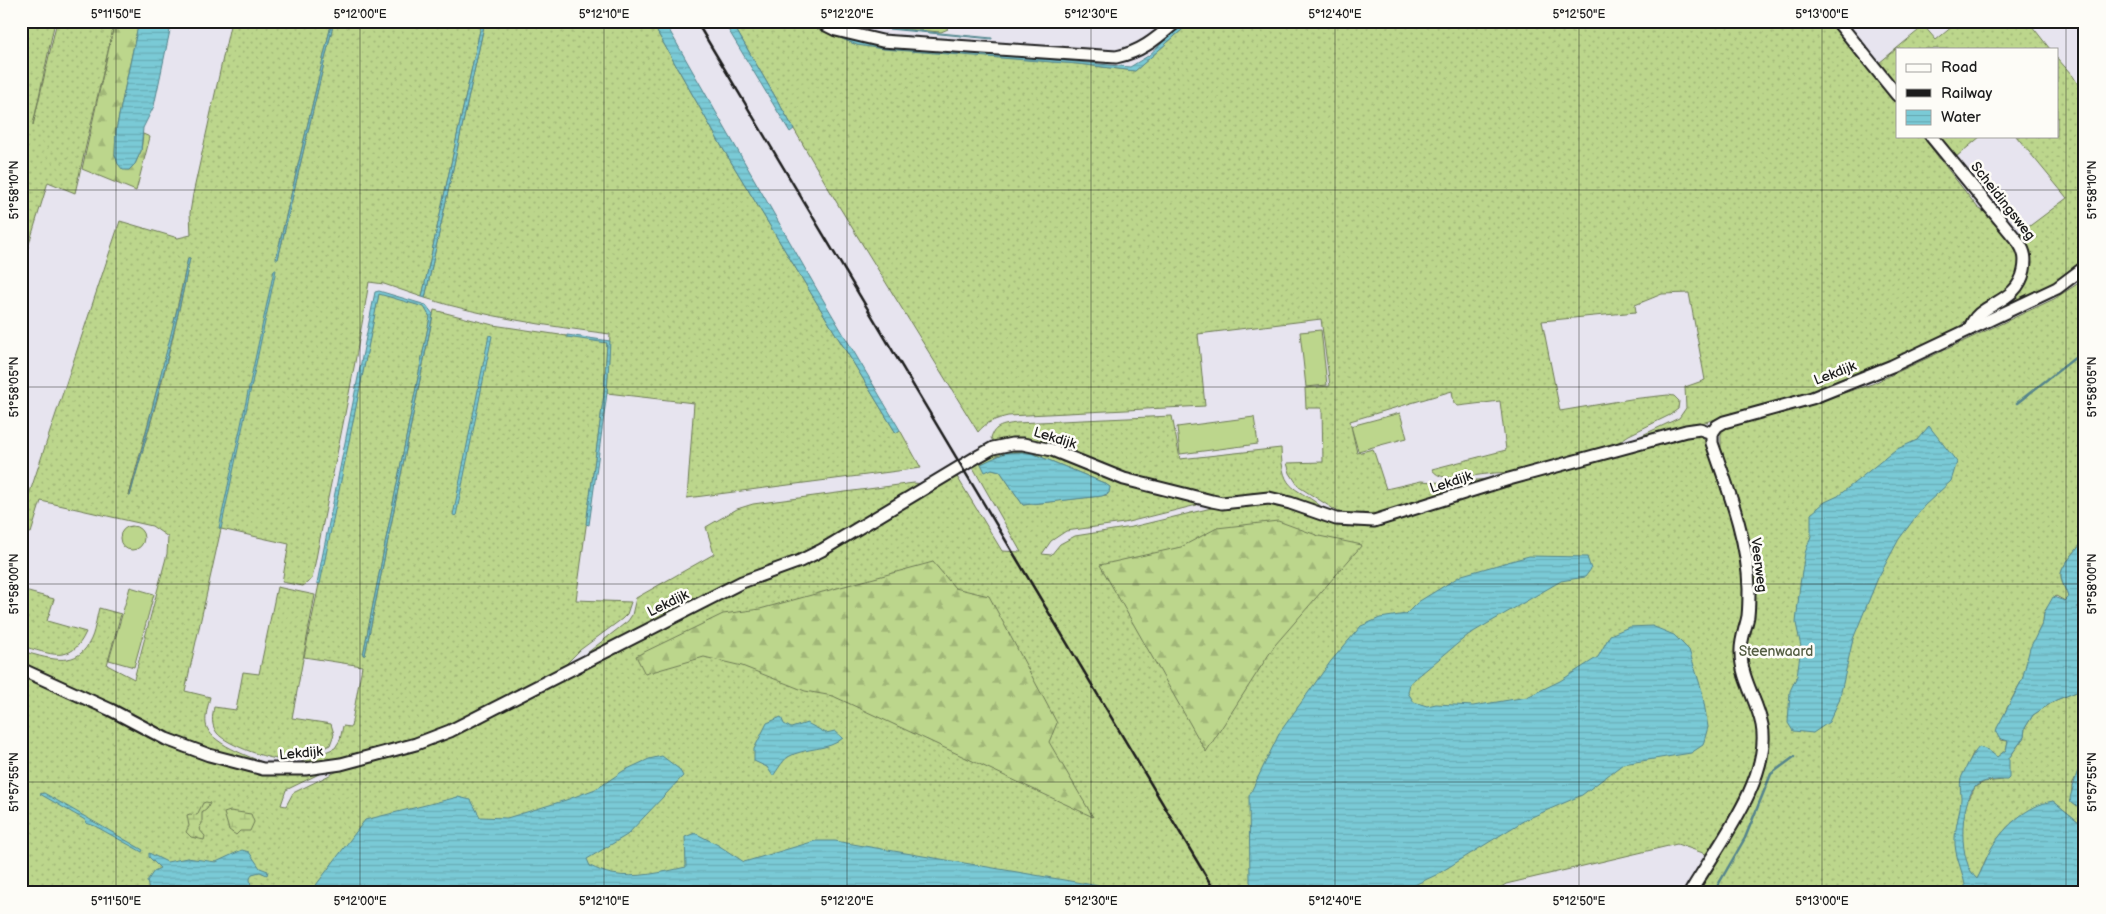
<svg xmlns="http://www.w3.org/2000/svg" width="2106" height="914" font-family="'Balsamiq Sans',sans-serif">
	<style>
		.grass { fill: url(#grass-dots); stroke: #6c7954; fill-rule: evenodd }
		.forest { fill: url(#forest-firs); stroke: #6c7954 }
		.wetland { fill: url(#wetland-marsh); stroke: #6c7954 }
		.garden { fill: #bcd68c; stroke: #6c7954 }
		.water { fill: url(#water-rules); stroke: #54848c }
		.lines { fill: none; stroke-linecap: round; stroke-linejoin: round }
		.stream { stroke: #54848c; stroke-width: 2.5 }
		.minor-casing { stroke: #1c1c1c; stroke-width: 15 }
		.minor { stroke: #fdfcf7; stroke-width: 11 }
		.rail { stroke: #1c1c1c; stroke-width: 2.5 }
		.ticks { fill: none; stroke: #1c1c1c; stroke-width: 1; stroke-opacity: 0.45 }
		.labels { text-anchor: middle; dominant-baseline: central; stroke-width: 5; stroke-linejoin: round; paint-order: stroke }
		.street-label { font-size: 14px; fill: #1c1c1c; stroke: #fdfcf7 }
		.park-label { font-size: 14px; fill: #545d43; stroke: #fdfcf7 }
		.neatline { fill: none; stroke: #1c1c1c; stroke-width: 2 }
		.ticks-label { font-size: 12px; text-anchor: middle; fill: #1c1c1c }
	</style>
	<defs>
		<pattern id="grass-dots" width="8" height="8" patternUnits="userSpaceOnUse" patternTransform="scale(1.25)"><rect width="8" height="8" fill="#bcd68c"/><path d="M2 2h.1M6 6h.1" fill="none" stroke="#a1b778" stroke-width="1.8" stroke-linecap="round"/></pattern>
		<pattern id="forest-firs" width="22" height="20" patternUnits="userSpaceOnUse" patternTransform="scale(1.25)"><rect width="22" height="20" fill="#bcd68c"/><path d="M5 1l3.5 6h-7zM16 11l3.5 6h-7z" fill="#a1b778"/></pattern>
		<pattern id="wetland-marsh" width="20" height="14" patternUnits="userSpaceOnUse" patternTransform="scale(1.25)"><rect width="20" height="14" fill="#bcd68c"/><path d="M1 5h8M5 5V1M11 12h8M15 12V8" fill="none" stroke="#a1b778"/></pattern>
		<pattern id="water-rules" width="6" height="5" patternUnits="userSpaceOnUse" patternTransform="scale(1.25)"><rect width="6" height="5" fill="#7acad6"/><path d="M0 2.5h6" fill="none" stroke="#69adb7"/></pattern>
	</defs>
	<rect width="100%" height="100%" fill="#e7e4ef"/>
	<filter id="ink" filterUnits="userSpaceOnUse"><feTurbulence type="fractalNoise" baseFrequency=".02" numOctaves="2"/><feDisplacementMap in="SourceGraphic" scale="10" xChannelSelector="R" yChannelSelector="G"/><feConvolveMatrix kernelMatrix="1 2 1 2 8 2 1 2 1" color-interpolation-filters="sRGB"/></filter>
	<g filter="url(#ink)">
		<!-- grass -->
		<g class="grass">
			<path d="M21,21H55L33,125L57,21H115L75,193L48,182L21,270Z"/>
			<path d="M231,21H332L276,258L278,259L334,21H482L422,297L384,284L369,282C353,382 331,480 312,579L303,586L282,582L289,544L221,529L185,691L210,697C208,706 205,715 206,724C209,744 250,756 266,764C179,748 101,703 21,665V651C45,657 75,670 89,643C95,633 96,619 99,608L121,614L107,665L134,679L167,554L168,537L152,526L41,501L31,533L21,531V519L120,221L178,238L191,235L190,213L193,194ZM188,258H190C174,338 154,418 129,495L170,340Z"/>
			<path d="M485,21H651L722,147L896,433L900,430L921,468L687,498L694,403L607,393L610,334C548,326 485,317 425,298Z"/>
			<path d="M731,21H799L857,45L1078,64L1135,71L1192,21H1833L1897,104V136H1922L1978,208L1998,221L2012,239L2020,260V269L2014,284L1968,317L1957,331L1821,390L1633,442L1636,438L1679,418L1686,408L1685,387L1705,380L1689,293L1662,294L1635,305L1636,312L1542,321L1560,411L1631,399L1668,395L1674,396L1679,401L1678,409L1670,415L1629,435L1611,447L1514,474C1494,467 1442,489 1432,469L1506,450L1500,401L1458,406L1454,403L1452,391L1350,421L1357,453L1373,449L1386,489L1421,481L1447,483L1497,478L1378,516H1349L1340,513L1299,487L1290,473L1287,463L1323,462L1322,408H1306L1305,388L1330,386L1321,319L1198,334L1205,406L1008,416C996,419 986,422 978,432L840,208Z"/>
			<path d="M861,21H952L946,27L948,29L941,32L878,27Z"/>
			<path d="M1959,21H2028L2050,49H1897V85L1879,63L1924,26L1936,40Z"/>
			<path d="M2057,58L2073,76L2082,91L2085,112V261L2052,285L1979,320L2012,298L2024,243L2019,234L2067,198L2016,136H2057Z"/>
			<path d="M1939,136H1981L1956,157Z"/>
			<path d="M2085,279V537C2080,549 2061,564 2061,575C2061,583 2067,591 2068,598L2065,601L2056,596L2044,612L2043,622L2037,634L2022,680L2006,710L2000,740L2008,741L2006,750L1997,757L1973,753L1961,780V784L1969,799L1975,787L1984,782L2003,780L2009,758L2024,737L2025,728L2033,715L2056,700L2079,691L2085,686V757L2072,785L2071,802L2085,813V827L2053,801C2041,808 2025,813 2014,821C1994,838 1979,868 1975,893H1696L1718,855H1709L1677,844L1506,884L1492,893H21V672L109,712L275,774L321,773L286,790L281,805L286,806L293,793L346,767L375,761L723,596L956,475L1002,551L1021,552L971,464L983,456L1024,446L1196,502L1197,505L1124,523L1066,531L1051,541L1042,554L1051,555L1060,544L1075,536L1132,527L1220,506L1269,502L1347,524L1492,489L1667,440L1700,434L1711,450L1721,447V431L1727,427L1794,409L1872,384L2054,299ZM1015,452L1034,454L1104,483L1110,487L1107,495L1023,505L1000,471L992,469L996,456Z"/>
			<path d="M379,293L425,307L430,317L363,655H365L434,310L493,325L607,342L604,394L576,600L631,602L627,614L622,619L580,650L559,671L449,728L372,754L292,766L335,748L340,740L343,726L351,727L362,666L304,657Z"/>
			<path d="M1172,416L1180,459L1281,448C1282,496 1297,484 1325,510L1272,495L1250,494L1223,499L1142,482L1052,447L995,444L991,438C994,425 1005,425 1016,423Z"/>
			<path d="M914,483L924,484L820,547L582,660V657L628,621L632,615L636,598L714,554L706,527L737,509L753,504Z"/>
			<path d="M277,587L315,595L292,718L331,724L334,734L330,745C318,751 302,758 289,760C275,762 226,745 217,733C211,725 212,717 214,707L236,710L243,672L259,674Z"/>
			<path d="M21,590L54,599L47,621L86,632C71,666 50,653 21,646Z"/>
		</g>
		<!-- forest -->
		<g class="forest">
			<path d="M115,21H139L116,130L115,155L135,164L141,151L143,134L150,137L136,191L82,169Z"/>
			<path d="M1278,521L1319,536L1362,545L1275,645L1206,752L1100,565L1181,547L1217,528Z"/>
			<path d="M933,562L955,588L989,596L1057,723L1049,742L1093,817L833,696L805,691L742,666L704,657L645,674L636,656L723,614L760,609Z"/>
		</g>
		<!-- wetland -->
		<g class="wetland">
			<path d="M206,802L210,803L207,809L202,813V823L199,829L205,836L204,840L191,837L186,832L189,826L187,815L190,814L197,815L203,803Z"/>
			<path d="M230,811L251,814L254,822L250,831H240L236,835L229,830L224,813Z"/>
		</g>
		<!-- garden -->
		<g class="garden">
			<path d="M1321,330L1327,385L1306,387L1300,332Z"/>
			<path d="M1400,413L1407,438L1358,451L1351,426Z"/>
			<path d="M1254,417L1258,444L1180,454L1177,427Z"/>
			<circle cx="132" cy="538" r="12"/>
			<path d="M130,587L154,594L134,667L109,660Z"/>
		</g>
		<!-- water -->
		<g class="water">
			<path d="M139,21H172L154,106L143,128L141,151L135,164L129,170H123L118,164L115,155L116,130Z"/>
			<path d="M332,21H334L278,259H276Z"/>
			<path d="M482,21H485L425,298L422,297Z"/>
			<path d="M651,21H664L815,286L900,430L896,433L722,147Z"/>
			<path d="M723,21H731L794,129L790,132Z"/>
			<path d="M799,21H807L858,41L1130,67L1148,56L1186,21H1192L1135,71L1078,64L883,49L857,45Z"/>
			<path d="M878,27L992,38V39L878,28Z"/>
			<path d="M188,258H190C174,338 152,417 130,496L180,298Z"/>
			<path d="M274,270H276L221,529L219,528Z"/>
			<path d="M379,291L426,305L433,314L365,655H363L430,317L424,307L379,294L320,584L317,583L375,292Z"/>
			<path d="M489,335L492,336L456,516L453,515Z"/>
			<path d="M567,335L610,341L607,393L589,525L586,524L604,394L607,343L567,337Z"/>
			<path d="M1929,426L1957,462L1951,481L1924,506L1899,539L1878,578L1853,639L1839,701L1829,722L1813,733L1793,731L1788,723L1790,691L1797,676L1801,647L1796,623L1800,584L1805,553L1811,536V514L1825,502L1838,496L1895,450L1917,440Z"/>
			<path d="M1022,452L1034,454L1104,483L1110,487L1109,493L1102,496L1023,505L1000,471L992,469L985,472L981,464L1005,453Z"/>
			<path d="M2085,537V605L2081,604L2077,607L2085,614V686L2079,691L2056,700L2033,715L2025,728L2024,737L2009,758V778L2007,780C1998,780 1982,779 1975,787C1959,806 1958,862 1977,879C1983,869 1986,857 1992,847C2005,826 2028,805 2053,801L2085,827V893H1966C1965,878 1959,866 1956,852C1952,833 1960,817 1961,799C1961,793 1959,782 1962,776C1967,766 1971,756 1979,747L1988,750L1997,757L2006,750L2008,741L1999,738L1996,732L1997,728L2022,680L2030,648L2043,622L2044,613L2053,597L2065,601L2068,598C2067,591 2061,583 2061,575C2061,564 2080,549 2085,537Z"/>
			<path d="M1529,556L1587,557L1591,569L1585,577L1561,581L1468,635L1410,683L1408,693L1414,702L1427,706L1436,704L1473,706L1527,697L1560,681L1598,657L1610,635L1629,627L1652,626L1674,635L1689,650L1702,691L1708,727L1703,745L1691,753L1623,764L1582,795L1525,820L1436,875L1397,893H1257L1250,882L1249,796L1280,732L1331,661L1361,626L1380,618L1406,614L1418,602L1462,575Z"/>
			<path d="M781,717L784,724L791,728L807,723L826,733L835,731L843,738C829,751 805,747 788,757C782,761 777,771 773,776L767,767L754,761V749L767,723Z"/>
			<path d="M662,756L679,769L683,776L627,835L587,859L590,866C597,869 605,873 612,874C636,879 663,872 686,867L685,837L695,833L718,845L744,862L815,841H835L1111,888L1118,893H310L365,820L458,797L471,800L480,817L507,818L566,800L598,788L623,771L649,759Z"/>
			<path d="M2085,757V813L2071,802L2070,798L2077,773Z"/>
			<path d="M44,793L143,850L142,852L95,826L86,823L85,820L40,794Z"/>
			<path d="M242,850L249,852L260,868L268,871L267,875L260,872L252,874L250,879L251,887L244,893H164L160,891H149L147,881L154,871L160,868L149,857V853L167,862L187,858L216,862Z"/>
		</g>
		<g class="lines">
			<!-- stream -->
			<g class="stream">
				<path d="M2017,403L2085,350"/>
				<path d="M1716,893L1718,885L1745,838L1771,774L1794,757"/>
			</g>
			<defs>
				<g id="minor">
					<path d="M818,21L836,30L882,41L1116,57C1142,52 1157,38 1177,21"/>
					<path d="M1837,21L1897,95"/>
					<path d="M1931,136L2019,243C2025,252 2026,259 2024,270C2017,306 1977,301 1970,329"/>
					<path d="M1712,433L1717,426L1724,422L1812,398L1892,366L2057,288L2085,267"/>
					<path d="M21,669L111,710L166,739L209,755L263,769H305L341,764L416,744L450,731L742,582L800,561L822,550L975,458L993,448L1012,444H1023L1052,450L1124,479L1212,501L1222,503L1269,498L1290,503L1336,519L1374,521L1509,479L1686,431L1700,429L1712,433"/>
					<path d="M1690,893C1715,849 1772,779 1762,725C1757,700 1741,679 1741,653C1740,640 1746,628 1748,616C1749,607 1749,598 1749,589C1748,540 1728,489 1712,443V433"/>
				</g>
			</defs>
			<!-- minor casing -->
			<use href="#minor" class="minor-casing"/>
			<!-- minor -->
			<use href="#minor" class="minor"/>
			<!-- rail -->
			<path class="rail" d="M696,21L1216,893"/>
		</g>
	</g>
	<!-- ticks -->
	<path class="ticks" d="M116,21V893M360,21V893M604,21V893M847,21V893M1091,21V893M1335,21V893M1579,21V893M1822,21V893M2066,21V893M21,190H2085M21,387H2085M21,584H2085M21,782H2085"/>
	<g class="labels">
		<!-- street labels -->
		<g class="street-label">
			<text transform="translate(2003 201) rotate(52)">Scheidingsweg</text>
			<text transform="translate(1835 373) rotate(-21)">Lekdijk</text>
			<text transform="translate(1055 438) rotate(17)">Lekdijk</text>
			<text transform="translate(1451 482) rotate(-18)">Lekdijk</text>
			<text transform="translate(1759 565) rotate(83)">Veerweg</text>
			<text transform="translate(668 603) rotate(-26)">Lekdijk</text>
			<text transform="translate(301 753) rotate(-5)">Lekdijk</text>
		</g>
		<!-- park labels -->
		<g class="park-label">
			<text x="1776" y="651">Steenwaard</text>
		</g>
	</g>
	<!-- margin -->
	<rect width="2106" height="914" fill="none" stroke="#fdfcf7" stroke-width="55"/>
	<!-- legend -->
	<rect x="1896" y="48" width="162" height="90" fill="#fdfcf7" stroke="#a3a29f"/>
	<rect x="1906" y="64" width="25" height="8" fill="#fdfcf7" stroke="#a3a29f"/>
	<text x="1941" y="72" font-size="15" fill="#1c1c1c">Road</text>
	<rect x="1906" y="89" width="25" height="8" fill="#1c1c1c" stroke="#a3a29f"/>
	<text x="1941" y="98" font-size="15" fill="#1c1c1c">Railway</text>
	<rect x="1906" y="110" width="25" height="15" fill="url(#water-rules)" stroke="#a3a29f"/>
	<text x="1941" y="122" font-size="15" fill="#1c1c1c">Water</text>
	<rect x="28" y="28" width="2050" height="858" class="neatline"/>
	<g class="ticks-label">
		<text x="116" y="18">5°11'50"E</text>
		<text x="360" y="18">5°12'00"E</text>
		<text x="604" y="18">5°12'10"E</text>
		<text x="847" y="18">5°12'20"E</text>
		<text x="1091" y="18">5°12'30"E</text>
		<text x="1335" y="18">5°12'40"E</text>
		<text x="1579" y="18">5°12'50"E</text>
		<text x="1822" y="18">5°13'00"E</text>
		<text transform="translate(14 190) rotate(-90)" y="4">51°58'10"N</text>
		<text transform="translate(2092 190) rotate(-90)" y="4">51°58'10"N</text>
		<text transform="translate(14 387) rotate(-90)" y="4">51°58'05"N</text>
		<text transform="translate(2092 387) rotate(-90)" y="4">51°58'05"N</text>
		<text transform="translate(14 584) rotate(-90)" y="4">51°58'00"N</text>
		<text transform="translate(2092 584) rotate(-90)" y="4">51°58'00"N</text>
		<text transform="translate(14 782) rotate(-90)" y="4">51°57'55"N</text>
		<text transform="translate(2092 782) rotate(-90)" y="4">51°57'55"N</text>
		<text x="116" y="905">5°11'50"E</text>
		<text x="360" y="905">5°12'00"E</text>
		<text x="604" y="905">5°12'10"E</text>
		<text x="847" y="905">5°12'20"E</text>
		<text x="1091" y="905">5°12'30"E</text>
		<text x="1335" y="905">5°12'40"E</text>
		<text x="1579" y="905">5°12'50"E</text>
		<text x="1822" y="905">5°13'00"E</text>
	</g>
</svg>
